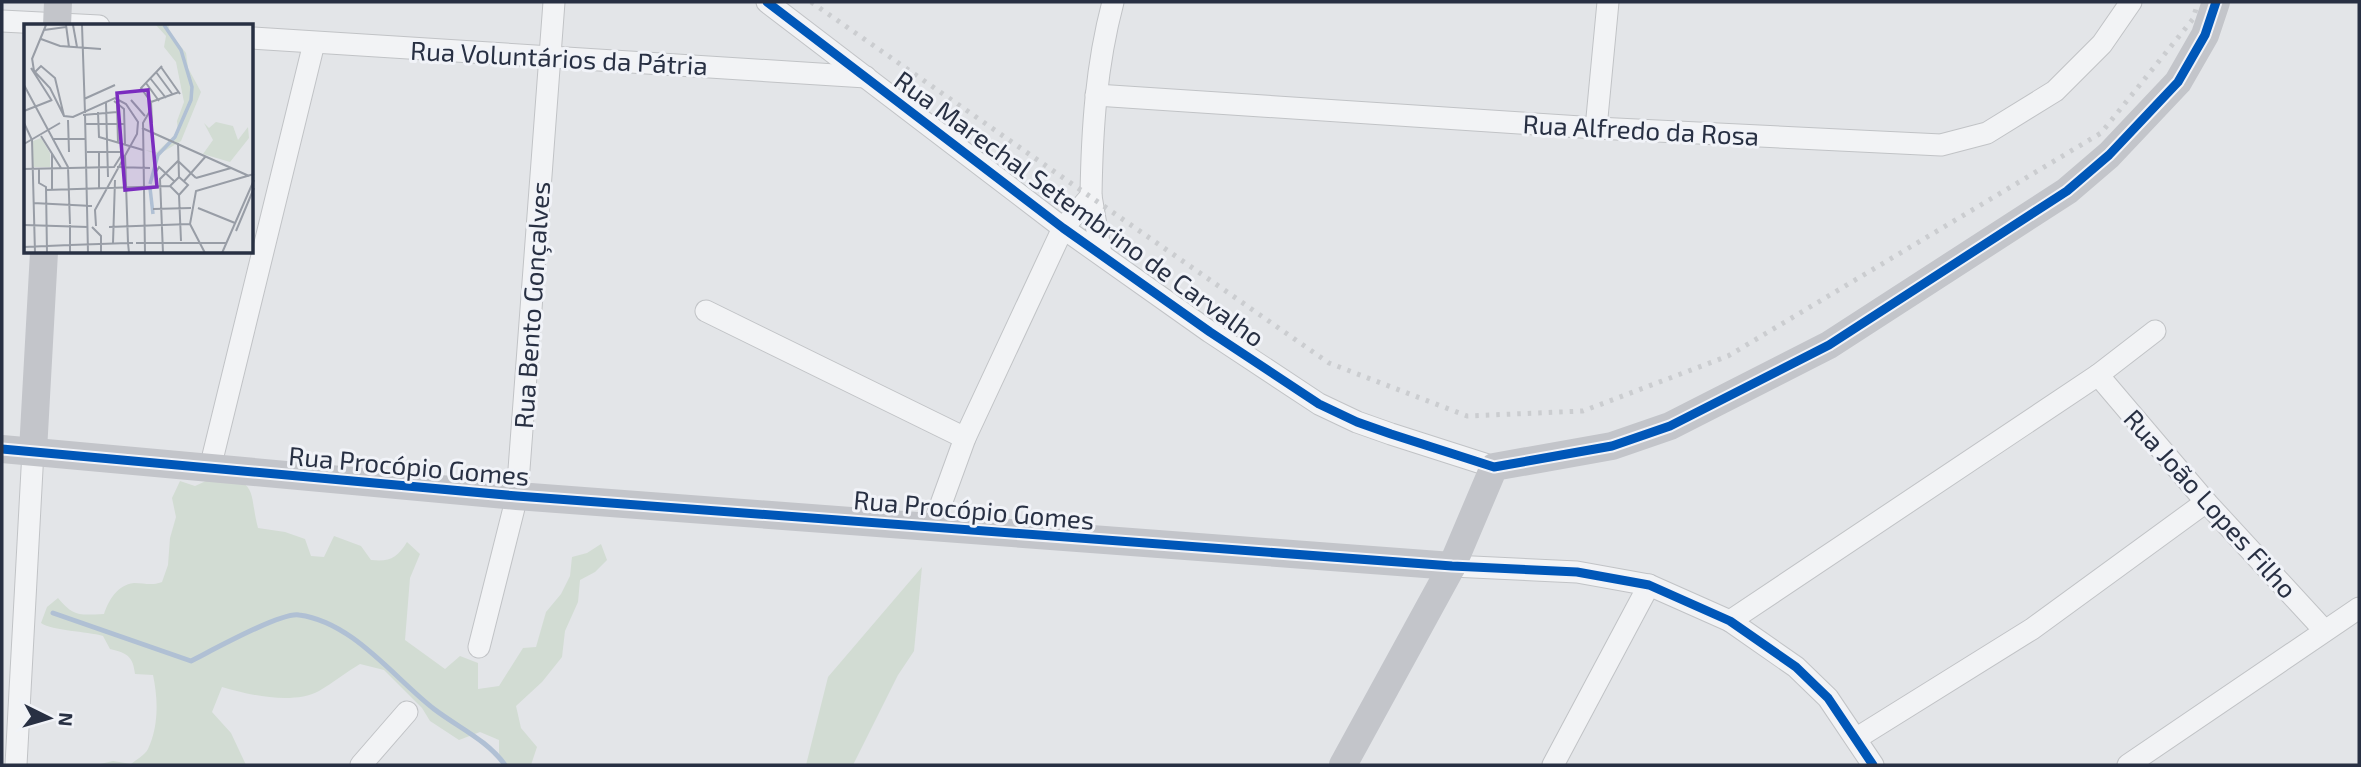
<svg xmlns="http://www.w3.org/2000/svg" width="2361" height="767" font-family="'Exo 2',sans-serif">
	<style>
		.green { fill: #d2dcd3 }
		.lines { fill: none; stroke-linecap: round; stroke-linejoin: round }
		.stream { stroke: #b0c0d4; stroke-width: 5 }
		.street-casing { stroke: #c1c3c6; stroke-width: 23 }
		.street { stroke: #f2f3f5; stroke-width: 21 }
		.secondary { stroke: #c3c5ca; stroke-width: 28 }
		.rail { stroke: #cbcdd0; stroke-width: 5; stroke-dasharray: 3.5 7; stroke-linecap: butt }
		.cycleway-casing { stroke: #f1f3f8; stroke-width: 13 }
		.cycleway { stroke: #0057b8; stroke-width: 9 }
		.labels { text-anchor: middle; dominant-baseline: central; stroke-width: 6; stroke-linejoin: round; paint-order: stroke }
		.street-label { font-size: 26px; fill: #283043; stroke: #f1f3f8 }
		.inset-river { fill: none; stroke: #b0c0d4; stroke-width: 3.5 }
		.inset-road { fill: none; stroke: #989da6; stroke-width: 2 }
		.view { fill: #7b2cbf; fill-opacity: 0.15; stroke: #7b2cbf; stroke-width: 3.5 }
		.inset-edge { fill: none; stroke: #283043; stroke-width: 3.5 }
	</style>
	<rect width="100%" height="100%" fill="#e3e5e8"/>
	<!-- green -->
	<g class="green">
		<path d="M219,475C259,482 249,494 258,528L285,532L305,539L311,556L324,557L334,536L361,546L371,560C390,562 397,558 407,542L420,554L410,578L405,640L445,669L460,656L478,663V689L499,686L523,648L536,647L546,612L561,594L570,576L572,557L587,553L601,544L607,560L595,572L580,580L578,602L565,631L562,657L542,682L516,706L521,728L537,747L531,765H508L499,759V740L480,732L459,740L430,721L422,708L384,670L360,664C346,672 333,683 319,691C293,705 249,695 222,687L212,712L231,733L246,765H96L113,761L131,764C136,760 145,755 148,749C159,726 158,698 153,675L135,674C133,656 127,653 110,649L103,636C86,631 53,631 41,623L47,607L58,598C74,617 79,615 104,614C109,600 117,585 134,583C145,583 151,586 162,582L168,565L170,538L176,517L172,498L180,481L195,486Z"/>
		<path d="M922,567L914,651L898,675L853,765H806L828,677Z"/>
	</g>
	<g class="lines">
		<!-- stream -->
		<path class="stream" d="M53,613L191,661C211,651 281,612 299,615C353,622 394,678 434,709C459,728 487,740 505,765"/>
		<defs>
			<g id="street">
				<path d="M767,2L1063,228L1210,332L1319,404L1357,422L1391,434L1494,467"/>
				<path d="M2,21L99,26"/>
				<path d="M252,38L866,77"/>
				<path d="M1096,95L1596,128L1941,145L1987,133L2055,91L2102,44L2131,2"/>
				<path d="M1596,128L1608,2"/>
				<path d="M1091,196L1101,254"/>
				<path d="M706,311L965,438"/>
				<path d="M2098,375L2206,502L2324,630"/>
				<path d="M210,468L314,43"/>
				<path d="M933,526L965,438L1063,228L1091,196C1092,130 1096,66 1113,2"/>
				<path d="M1452,566L1577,572L1649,585L1730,621L1796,667L1828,698L1873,765"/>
				<path d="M1730,621L2098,375L2155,331"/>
				<path d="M479,647L517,496L554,2"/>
				<path d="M1857,738L2032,629L2206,502"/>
				<path d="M16,765L33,451"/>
				<path d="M361,765L407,712"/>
				<path d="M1553,765L1649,585"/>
				<path d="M2128,765L2359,608"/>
			</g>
		</defs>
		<!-- street casing -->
		<use href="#street" class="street-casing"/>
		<!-- street -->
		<use href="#street" class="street"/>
		<!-- secondary -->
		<g class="secondary">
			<path d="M57,26L58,2"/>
			<path d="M2,449L517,496L1452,566"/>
			<path d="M33,451L44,252"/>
			<path d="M1343,765L1452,566L1494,467L1612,446L1670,426L1829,345L2067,191L2109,155L2178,82L2205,35L2216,2"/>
		</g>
		<!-- rail -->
		<path class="rail" d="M811,2L1329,363L1467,416L1583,411L1728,356L2101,133L2193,19L2198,2"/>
		<defs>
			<g id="cycleway">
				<path d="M767,2L1063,228L1210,332L1319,404L1357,422L1391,434L1494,467L1612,446L1670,426L1829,345L2067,191L2109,155L2178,82L2205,35L2216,2"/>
				<path d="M2,449L517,496L1452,566L1577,572L1649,585L1730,621L1796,667L1828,698L1873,765"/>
			</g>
		</defs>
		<!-- cycleway casing -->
		<use href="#cycleway" class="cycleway-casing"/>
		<!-- cycleway -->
		<use href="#cycleway" class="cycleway"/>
	</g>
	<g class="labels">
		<!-- street labels -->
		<g class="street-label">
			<text transform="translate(559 57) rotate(3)">Rua Voluntários da Pátria</text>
			<text transform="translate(1641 129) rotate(3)">Rua Alfredo da Rosa</text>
			<text transform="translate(1080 208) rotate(36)">Rua Marechal Setembrino de Carvalho</text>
			<text transform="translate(531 305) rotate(-86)">Rua Bento Gonçalves</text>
			<text transform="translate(409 465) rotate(5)">Rua Procópio Gomes</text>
			<text transform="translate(2211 503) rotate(48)">Rua João Lopes Filho</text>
			<text transform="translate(974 509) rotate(5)">Rua Procópio Gomes</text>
		</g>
	</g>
	<!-- overview -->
	<g transform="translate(24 24)">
		<rect width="229" height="229" fill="#e3e5e8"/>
		<path d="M132,1H145L144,7L162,29L164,44L177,68L157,117L134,131L121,126L133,128L154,108L153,97L160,78L152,38L140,23L142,12ZM192,98L209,102L214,116L224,103L225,114L206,138L179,130L189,116L180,99L185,104ZM17,114L26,129V143H9V117Z" fill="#d2dcd3"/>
		<path class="inset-river" d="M126,160L134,131L151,113L167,76L168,63L157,26L140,1M126,164L129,190"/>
		<path class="inset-road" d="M42,1L45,23M49,1L53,23M58,1L61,89M20,6L42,3M17,15L36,22L77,25M8,34L10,47L26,64L40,92L49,93L91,74L102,80L114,98L113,110L71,186L72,202M8,35L22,1M137,43L156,70M7,44L28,77M11,48L17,42L31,54L40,92M132,48L149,71M126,54L142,74M122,59L135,77M0,61L44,143L46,200M60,75L91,61M107,76L121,92M90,77L100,85L101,120M93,78L94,119M127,78L155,68M82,79L84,153M0,87L28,76M74,88L75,113L119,126M61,90L64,229M59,91L93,88M44,96L45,128M0,99L8,116L11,229M128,99L127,78L117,64L138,42M62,100H101M118,104L225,152M17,112L37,144M28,115H61M154,119L155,153L164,161L155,171L146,162L155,153M0,120L36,99M63,128H97M75,128V164M28,129V166M101,131L104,219H109M93,143L126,144M15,144V159L22,163L23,229M0,145L90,143L97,132V120M132,148L135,143L150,157M172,154L207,144M160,157L182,132M22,166L146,162M155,171L157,217M9,179L68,182M174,184L211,199M129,185L167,184M0,201L64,203M46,201V229M68,203L77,212V229M85,203L166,200M212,207L230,164M89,219L91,156M112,219H202M46,221L104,219L105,229M0,223L46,221M121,229L119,99L127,85M139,229L136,155L154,137L172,154M181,229L166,200L172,167L230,150M198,229L230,156"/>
		<path class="view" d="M124,66L133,163L101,166L93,69Z"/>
		<rect width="229" height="229" class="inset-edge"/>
	</g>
	<!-- border -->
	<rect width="2361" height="767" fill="none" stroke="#283043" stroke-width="7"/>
	<!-- north arrow -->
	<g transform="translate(49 718) rotate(95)" stroke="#f1f3f8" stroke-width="5" paint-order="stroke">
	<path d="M0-5L12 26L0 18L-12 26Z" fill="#283043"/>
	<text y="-10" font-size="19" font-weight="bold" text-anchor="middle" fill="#283043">N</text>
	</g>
</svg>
